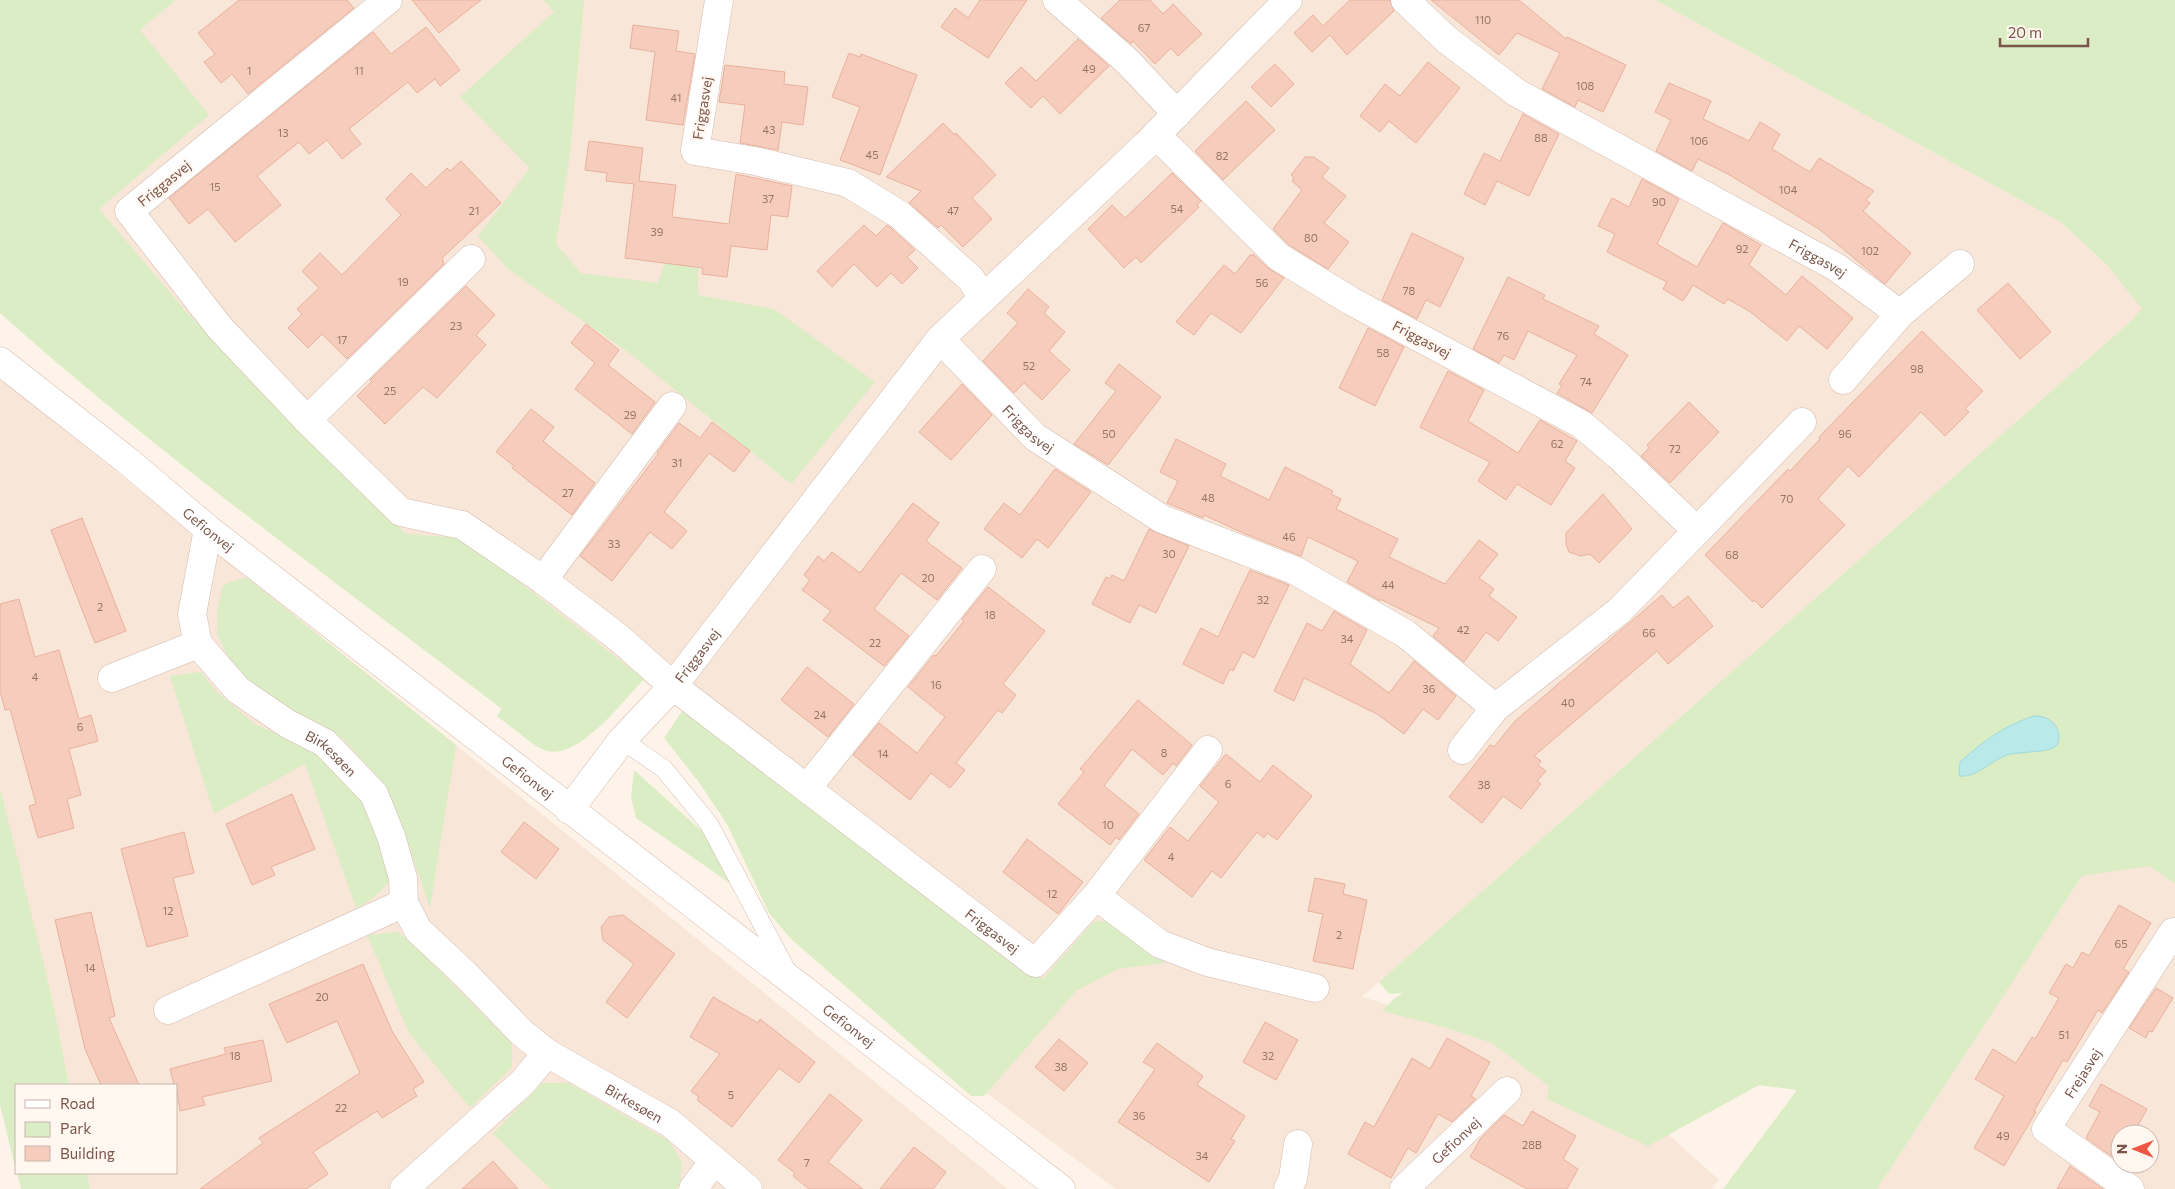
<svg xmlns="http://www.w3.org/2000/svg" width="2175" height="1189" font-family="Commissioner,sans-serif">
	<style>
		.residential { fill: #f8e6d8; fill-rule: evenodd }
		.green { fill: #daedc4 }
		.water { fill: #bae9ea; stroke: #9fdadc }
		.building { fill: #f6cdbd; stroke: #eab09c }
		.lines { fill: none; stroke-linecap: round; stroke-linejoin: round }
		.lane-casing { stroke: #d4bbaf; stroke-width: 19 }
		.street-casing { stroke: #d4bbaf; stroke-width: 29 }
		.secondary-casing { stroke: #d9bcae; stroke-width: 29 }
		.lane { stroke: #fff; stroke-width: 18 }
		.street { stroke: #fff; stroke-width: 28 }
		.secondary { stroke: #fff; stroke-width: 28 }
		.labels { text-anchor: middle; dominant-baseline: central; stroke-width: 4.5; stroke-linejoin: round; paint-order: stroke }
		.number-label { font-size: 11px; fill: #9a7366 }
		.street-label { font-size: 14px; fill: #7b5549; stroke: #fff7f0 }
	</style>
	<rect width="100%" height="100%" fill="#fef3e8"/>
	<!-- residential -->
	<g class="residential">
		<path d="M176,0H1655L2061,222L2108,266L2145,309L1362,997L1590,1064L1719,1180L1712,1189H1116L985,1092L1056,1000L465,543L404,540L270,409L97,211L201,118L140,30Z"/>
		<path d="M0,378L119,474L1008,1189H90L87,1173H176V1085H69L0,788Z"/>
		<path d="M2175,763V1189H1877L2082,876ZM2120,1134H2150V1164H2120Z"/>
	</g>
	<!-- green -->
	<g class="green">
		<path d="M0,0H176L140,30L209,115L99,209L184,309L276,407L406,534L463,538L644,679C623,701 577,763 544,750C534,747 508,724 497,716L502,709C333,580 159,455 0,313Z"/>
		<path d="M544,0H584L570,154L556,244L581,273L658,283L676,227L698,229V295L774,309L875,382L791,484L632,355L508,269L478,236L530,168L460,97L554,12Z"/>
		<path d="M1655,0H2175V883L2149,866L2082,876L1877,1189H1723L1797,1090L1759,1085L1648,1146L1547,1099L1549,1086L1492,1043L1441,1026L1382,1011L1394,999L1403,993L1389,994L1379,982L2130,322L2142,309L2108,266L2061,222Z"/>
		<path d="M246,577L456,745L430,908L401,823L375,774L342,738L266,699L235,670L217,634V611L223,585Z"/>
		<path d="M201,672L217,692L256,725L306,745L345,778L374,816L392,879L372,899L356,908L305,764L214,814L170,676Z"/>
		<path d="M687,704L1043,979L1093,922L1112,920L1165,963L1118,969L1076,991L984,1096H971L790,938L769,913L727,824L698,781L664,738Z"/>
		<path d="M634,770L706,835L734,886L636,818L631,798Z"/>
		<path d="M0,788L52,998L69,1085H16V1171L0,1105Z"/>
		<path d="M398,932L416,946L512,1044V1067L470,1108L409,1033L367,935Z"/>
		<path d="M542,1083H569L670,1142L682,1163L680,1185L676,1189H551L493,1134Z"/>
		<path d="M17,1173H87L90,1189H21Z"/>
	</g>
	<!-- water -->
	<path class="water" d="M2034,716C2043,716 2049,718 2055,725C2059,730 2061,741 2056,746C2051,752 2022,752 2011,754C1992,758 1979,778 1959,776L1960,762C1984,741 2003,726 2034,716Z"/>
	<!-- building -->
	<g class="building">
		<path d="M239,0H347L354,8L248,94L232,74L221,83L204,62L215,54L198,33Z"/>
		<path d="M412,0H481L439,33Z"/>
		<path d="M980,0H1027L988,58L941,27L955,8L968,18Z"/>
		<path d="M1120,0H1150L1163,14L1173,4L1202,34L1178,56L1171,48L1155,64L1133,41L1131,44L1101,18Z"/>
		<path d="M1350,0H1390L1394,11L1347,55L1330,35L1312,52L1294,33L1313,15L1323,26Z"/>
		<path d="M1431,0H1519L1566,39L1567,37L1626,65L1603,112L1578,100L1575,107L1542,89L1560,53L1517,33L1499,55Z"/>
		<path d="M633,25L679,31L676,51L695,54L683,125L646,120L655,52L630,48Z"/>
		<path d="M426,27L460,70L440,86L435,79L417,93L408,82L349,129L361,144L342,159L327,140L309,154L299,142L257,176L281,205L235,242L208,209L189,224L169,198L373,32L391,54Z"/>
		<path d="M1078,39L1109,66L1060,114L1043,96L1031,108L1005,83L1021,67L1036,81Z"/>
		<path d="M849,53L860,57L861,54L917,75L880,175L840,160L860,107L832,97Z"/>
		<path d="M1428,62L1460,88L1416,143L1389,121L1380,132L1360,116L1385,84L1400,96Z"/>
		<path d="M1275,64L1294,84L1271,107L1251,87Z"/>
		<path d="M725,65L785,72L784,84L808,87L803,125L782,122L778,150L740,143L745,105L719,102Z"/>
		<path d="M1669,83L1711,101L1703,119L1749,141L1760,122L1780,134L1772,149L1810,172L1819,158L1874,191L1866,200L1870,203L1863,211L1911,253L1885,284L1819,229L1728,174L1698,159L1692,171L1656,151L1671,120L1655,112Z"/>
		<path d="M1246,101L1275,130L1223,180L1195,151Z"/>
		<path d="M1523,114L1559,134L1529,196L1497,181L1485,205L1464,194L1484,153L1500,161Z"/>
		<path d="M943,123L955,135L956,133L996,175L972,198L992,219L963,247L941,225L938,228L909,203L921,191L886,177Z"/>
		<path d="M589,141L643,148L639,181L676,185L672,217L729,224L736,174L792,186L788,217L771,215L767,250L731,246L727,277L702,274L703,268L625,258L634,184L606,181L607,173L585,170Z"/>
		<path d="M1305,157H1314L1329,168L1322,177L1346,196L1324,223L1349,242L1328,269L1289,245L1273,229L1302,190L1292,181L1294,178L1291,175Z"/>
		<path d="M461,161L501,203L442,258L444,264L347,359L322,334L308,348L288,328L302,314L297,309L319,288L302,271L320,253L342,275L401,215L386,199L411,173L426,188L447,168L450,171Z"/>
		<path d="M1172,173L1201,201L1197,205L1199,207L1141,263L1136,257L1124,268L1088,229L1112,205L1125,218Z"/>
		<path d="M1642,179L1679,199L1657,244L1697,267L1723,223L1761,245L1749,265L1786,295L1802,276L1853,318L1827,349L1799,326L1787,341L1749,311L1728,299L1724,304L1693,285L1683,301L1663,289L1667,282L1607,252L1615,234L1598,226L1612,198L1629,207Z"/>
		<path d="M864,225L876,236L887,225L891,228L915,250L907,257L918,268L902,284L891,273L877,287L854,264L832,287L817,271Z"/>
		<path d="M1412,233L1464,258L1440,307L1426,300L1417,319L1382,300Z"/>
		<path d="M1253,254L1268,268L1284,278L1241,333L1211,313L1194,335L1176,322L1224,265L1235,274L1250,255L1252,256Z"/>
		<path d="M1508,277L1545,295L1543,299L1599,326L1594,334L1628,355L1592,413L1557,393L1562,386L1559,384L1577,355L1528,331L1514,360L1504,355L1499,363L1473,349Z"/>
		<path d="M2008,283L2051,332L2020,359L1977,310Z"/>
		<path d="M466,286L495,315L476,335L486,345L437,398L423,387L385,424L357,396L372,381L370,380Z"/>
		<path d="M1028,289L1049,307L1044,313L1065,332L1049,351L1070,370L1042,400L1024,383L1014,393L983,361L1018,323L1007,313Z"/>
		<path d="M586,324L619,350L608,365L655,402L632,434L575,389L595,363L571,343Z"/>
		<path d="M1368,328L1404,347L1375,406L1339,388Z"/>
		<path d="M1922,331L1983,391L1965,409L1969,412L1945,436L1921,412L1859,477L1848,466L1818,499L1845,525L1762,608L1754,600L1753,602L1705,555L1788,469L1790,471L1820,439L1819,437Z"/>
		<path d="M1119,364L1161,397L1108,465L1074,444L1116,391L1105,383Z"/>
		<path d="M1448,371L1484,390L1468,421L1518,453L1540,420L1577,441L1565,461L1575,468L1551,505L1517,484L1506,500L1478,481L1490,462L1420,427Z"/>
		<path d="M962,384L992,415L951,460L919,432Z"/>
		<path d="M1689,402L1719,432L1670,483L1641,456L1649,448L1647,445Z"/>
		<path d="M531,409L554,427L543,441L595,483L572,515L512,468L514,466L496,452Z"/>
		<path d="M712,422L750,451L734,472L709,453L664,512L687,531L672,549L650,532L612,581L580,556L658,454L657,453L679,423L700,438Z"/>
		<path d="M1176,439L1226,464L1220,476L1269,500L1285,467L1333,491L1331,494L1341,499L1336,509L1398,539L1389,557L1445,584L1479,540L1498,554L1479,578L1494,589L1489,596L1517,617L1498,641L1486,632L1464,662L1433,636L1439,628L1380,599V601L1347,582L1358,561L1308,537L1301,556L1243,533L1204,515L1203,518L1167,503L1178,481L1160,472Z"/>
		<path d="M1055,469L1091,492L1048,548L1037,539L1022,558L984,529L1004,503L1020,515Z"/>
		<path d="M1603,494L1632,529L1599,563L1590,554L1581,556L1569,552L1566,544V533Z"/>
		<path d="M913,503L939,523L926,541L962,568L937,600L901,573L874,609L909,636L884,666L823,620L831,611L802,590L810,580L804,575L818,556L824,561L832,552L860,573Z"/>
		<path d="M82,518L126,631L95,643L51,530Z"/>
		<path d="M1149,529L1189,546L1156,613L1139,605L1130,623L1092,604L1106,577L1110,579L1112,575L1124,581Z"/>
		<path d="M1250,570L1289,585L1254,658L1243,652L1233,671L1230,669L1223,684L1183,664L1201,628L1218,637Z"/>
		<path d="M988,587L1045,631L1003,684L1016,695L1002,713L998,710L956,763L965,770L950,788L931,773L910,800L853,755L879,723L917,753L945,717L908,687L934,655L936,656L964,621L962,619Z"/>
		<path d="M1662,595L1673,608L1688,596L1713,626L1668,664L1657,651L1534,756L1541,761L1538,765L1546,771L1537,781L1541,784L1521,809L1503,796L1482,823L1449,797L1490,745L1494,747L1515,721Z"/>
		<path d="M19,599L35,657L59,650L79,719L91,715L98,741L69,749L81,795L67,799L74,828L38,838L29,806L36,804L10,709L5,710L0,691V604Z"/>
		<path d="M1334,611L1367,630L1350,664L1389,693L1414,661L1456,696L1438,720L1423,709L1404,734L1377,714L1304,678L1294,701L1274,691L1307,623L1322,631Z"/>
		<path d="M807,667L854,704L828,737L781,700Z"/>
		<path d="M1138,700L1192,745L1176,766L1173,763L1163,775L1132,749L1104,786L1139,814L1119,840L1116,837L1110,845L1058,804L1084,772L1080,769Z"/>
		<path d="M1226,754L1260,782L1273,765L1312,796L1277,840L1267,833L1264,838L1257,832L1221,878L1212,871L1192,897L1144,860L1170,827L1188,841L1219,802L1200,786Z"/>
		<path d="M292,794L315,849L271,867L275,875L252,885L226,824Z"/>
		<path d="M524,822L559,849L536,879L501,852Z"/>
		<path d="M184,832L194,873L173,878L188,936L147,947L121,849Z"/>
		<path d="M1027,839L1083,882L1058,914L1003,872Z"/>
		<path d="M1315,878L1345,884L1343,894L1367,900L1353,969L1313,961L1323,914L1308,911Z"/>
		<path d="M2119,905L2151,923L2123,969L2129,972L2102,1013L2098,1010L2067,1062L2063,1060L2034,1111L2036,1112L2004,1166L1974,1148L2004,1096L1975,1079L1993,1049L2016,1063L2032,1037L2035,1039L2059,998L2049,993L2066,964L2073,968L2082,952L2089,956Z"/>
		<path d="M91,912L115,1016L109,1018L139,1085H101L85,1049L55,920Z"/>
		<path d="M623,915L675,954L627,1018L606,1002L634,964L603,940L601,927L609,917Z"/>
		<path d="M363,964L392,1031L424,1082L413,1089L417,1096L382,1118L377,1111L313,1152L328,1174L306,1189H200L263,1143L259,1138L360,1073L337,1021L287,1043L269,1004Z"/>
		<path d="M2156,988L2173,998L2152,1032L2149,1031L2146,1038L2129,1028Z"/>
		<path d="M713,997L758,1023L760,1019L815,1062L799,1083L779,1068L732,1127L697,1100L699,1097L691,1091L720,1054L690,1037Z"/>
		<path d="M1265,1022L1298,1040L1276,1080L1243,1062Z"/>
		<path d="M1447,1038L1490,1062L1471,1096L1476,1099L1452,1122L1438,1114L1416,1153L1408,1148L1391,1178L1348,1154L1365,1122L1374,1127L1412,1058L1430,1069Z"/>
		<path d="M1059,1039L1088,1063L1064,1091L1035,1067Z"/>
		<path d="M263,1040L272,1081L202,1097L205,1105L180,1111L176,1085H174L170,1069L226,1054L224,1048Z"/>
		<path d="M1157,1043L1203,1076L1197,1085L1245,1116L1231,1139L1235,1141L1209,1182L1118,1122L1155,1069L1143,1062Z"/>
		<path d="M2101,1084L2147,1109L2133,1134H2120V1157L2118,1161L2086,1138L2100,1112L2089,1106Z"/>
		<path d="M830,1094L862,1120L828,1162L863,1189H809L793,1176L795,1173L778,1160Z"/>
		<path d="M1532,1111L1576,1136L1563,1159L1578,1169L1567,1189H1527L1470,1157L1481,1138L1504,1115L1523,1126Z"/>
		<path d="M914,1147L946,1172L933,1189H880Z"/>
		<path d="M493,1161L518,1189H462Z"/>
		<path d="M2070,1166L2103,1189H2057Z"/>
	</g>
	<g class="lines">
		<defs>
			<path id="lane" d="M622,740L664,769L709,824L788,973"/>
			<g id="street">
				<path id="s1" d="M388,0L129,211L220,328L307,420L401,512L462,525L543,580L619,638L673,686L1035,963L1096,896L1208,750"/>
				<path d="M719,0L695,151L755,161L848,183L900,215L971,279L983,298"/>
				<path d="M1057,0L1127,61L1177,114"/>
				<path id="s2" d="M1405,0L1446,39L1517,93L1836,267L1900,314L1843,380"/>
				<path d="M1900,314L1960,264"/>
				<path id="s3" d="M940,339L1035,437L1162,519L1294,570L1406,634L1495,708L1619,611L1697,531L1619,456L1581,424L1351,301L1279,257L1156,135"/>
				<path d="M307,420L471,259"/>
				<path id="s4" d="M208,529L192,614L198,644L238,690L288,724L325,743L374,794L391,836L403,878L404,903L418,930L466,975L522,1033L547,1053L670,1123L748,1189"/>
				<path d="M1697,531L1802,422"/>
				<path d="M543,580L672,406"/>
				<path d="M112,678L198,644"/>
				<path d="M1462,750L1495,708"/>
				<path d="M807,788L982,569"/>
				<path id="s5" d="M569,810L622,740L673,686L940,339L1146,145L1288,0"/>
				<path d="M1096,896L1160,944L1207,962L1315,988"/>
				<path d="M168,1010L404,903"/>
				<path d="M404,1189L523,1082L547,1053"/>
				<path d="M693,1189L714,1161"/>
				<path d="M1288,1189L1293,1178L1298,1144"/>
				<path id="s6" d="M1404,1189L1507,1091"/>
				<path id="s7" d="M2130,1189L2046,1129L2173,932L2175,933"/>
			</g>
			<g id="secondary">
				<path id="s8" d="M0,361L129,462L208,529L1061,1189"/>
			</g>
		</defs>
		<!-- lane casing -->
		<use href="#lane" class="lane-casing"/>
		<!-- street casing -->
		<use href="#street" class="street-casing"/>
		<!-- secondary casing -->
		<use href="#secondary" class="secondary-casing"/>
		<!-- lane -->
		<use href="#lane" class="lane"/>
		<!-- street -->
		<use href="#street" class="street"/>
		<!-- secondary -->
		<use href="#secondary" class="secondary"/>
	</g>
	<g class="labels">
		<!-- number labels -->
		<g class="number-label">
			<text x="1483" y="19">110</text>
			<text x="1144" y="27">67</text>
			<text x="1089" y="68">49</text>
			<text x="249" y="70">1</text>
			<text x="359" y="70">11</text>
			<text x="1585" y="85">108</text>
			<text x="676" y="97">41</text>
			<text x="769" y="129">43</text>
			<text x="283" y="132">13</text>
			<text x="1541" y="137">88</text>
			<text x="1699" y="140">106</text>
			<text x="872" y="154">45</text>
			<text x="1222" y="155">82</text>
			<text x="215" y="186">15</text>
			<text x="1788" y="189">104</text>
			<text x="768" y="198">37</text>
			<text x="1659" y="201">90</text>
			<text x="1177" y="208">54</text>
			<text x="474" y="210">21</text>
			<text x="953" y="210">47</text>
			<text x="657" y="231">39</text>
			<text x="1311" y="237">80</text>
			<text x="1742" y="248">92</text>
			<text x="1870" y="250">102</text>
			<text x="403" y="281">19</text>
			<text x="1262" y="282">56</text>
			<text x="1409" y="290">78</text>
			<text x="456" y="325">23</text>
			<text x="1503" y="335">76</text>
			<text x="342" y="339">17</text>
			<text x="1383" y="352">58</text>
			<text x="1029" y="365">52</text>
			<text x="1917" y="368">98</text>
			<text x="1586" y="381">74</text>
			<text x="390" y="390">25</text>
			<text x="630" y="414">29</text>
			<text x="1109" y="433">50</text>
			<text x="1845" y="433">96</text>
			<text x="1557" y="443">62</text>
			<text x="1675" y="448">72</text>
			<text x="677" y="462">31</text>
			<text x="568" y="492">27</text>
			<text x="1208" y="497">48</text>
			<text x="1787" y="498">70</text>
			<text x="1289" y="536">46</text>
			<text x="614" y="543">33</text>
			<text x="1169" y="553">30</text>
			<text x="1732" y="554">68</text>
			<text x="928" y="577">20</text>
			<text x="1388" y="584">44</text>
			<text x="1263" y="599">32</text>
			<text x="100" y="606">2</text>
			<text x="990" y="614">18</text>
			<text x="1463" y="629">42</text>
			<text x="1649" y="632">66</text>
			<text x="1347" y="638">34</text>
			<text x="875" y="642">22</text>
			<text x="35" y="676">4</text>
			<text x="936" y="684">16</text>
			<text x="1429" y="688">36</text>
			<text x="1568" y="702">40</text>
			<text x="820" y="714">24</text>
			<text x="80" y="726">6</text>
			<text x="1164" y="752">8</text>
			<text x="883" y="753">14</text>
			<text x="1228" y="783">6</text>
			<text x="1484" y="784">38</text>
			<text x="1108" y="824">10</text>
			<text x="1171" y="856">4</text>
			<text x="1052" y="893">12</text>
			<text x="168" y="910">12</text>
			<text x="1339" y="934">2</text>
			<text x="2121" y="943">65</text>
			<text x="90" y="967">14</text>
			<text x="322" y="996">20</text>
			<text x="2064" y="1034">51</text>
			<text x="235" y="1055">18</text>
			<text x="1268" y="1055">32</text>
			<text x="1061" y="1066">38</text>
			<text x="731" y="1094">5</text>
			<text x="341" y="1107">22</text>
			<text x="1139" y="1115">36</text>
			<text x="2003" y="1135">49</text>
			<text x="1532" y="1144">28B</text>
			<text x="1202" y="1155">34</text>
			<text x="807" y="1162">7</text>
		</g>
		<!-- street labels -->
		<g class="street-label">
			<text transform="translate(702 108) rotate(-81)">Friggasvej</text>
			<text transform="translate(164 183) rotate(-39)">Friggasvej</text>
			<text stroke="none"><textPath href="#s2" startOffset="489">Friggasvej</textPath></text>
			<text transform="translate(1422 339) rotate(28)">Friggasvej</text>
			<text stroke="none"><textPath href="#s3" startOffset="126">Friggasvej</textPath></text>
			<text stroke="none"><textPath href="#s8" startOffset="268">Gefionvej</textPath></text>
			<text stroke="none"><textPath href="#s5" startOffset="201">Friggasvej</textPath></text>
			<text stroke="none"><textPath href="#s4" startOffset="291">Birkesøen</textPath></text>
			<text stroke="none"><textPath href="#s8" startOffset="672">Gefionvej</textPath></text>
			<text stroke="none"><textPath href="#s1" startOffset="1471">Friggasvej</textPath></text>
			<text stroke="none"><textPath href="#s8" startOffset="1078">Gefionvej</textPath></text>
			<text stroke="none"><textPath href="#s7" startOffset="170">Frejasvej</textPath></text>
			<text stroke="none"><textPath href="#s4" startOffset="774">Birkesøen</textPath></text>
			<text stroke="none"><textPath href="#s6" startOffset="71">Gefionvej</textPath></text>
		</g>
	</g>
	<!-- legend -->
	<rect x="15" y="1084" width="162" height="90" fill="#fff7f0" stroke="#cab6ad"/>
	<rect x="25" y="1100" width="25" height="8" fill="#ffffff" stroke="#cab6ad"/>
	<text x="60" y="1109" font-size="15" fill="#7b5549">Road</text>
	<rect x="25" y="1122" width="25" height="15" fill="#daedc4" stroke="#cab6ad"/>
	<text x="60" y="1134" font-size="15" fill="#7b5549">Park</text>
	<rect x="25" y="1146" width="25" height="15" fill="#f6cdbd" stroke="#cab6ad"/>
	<text x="60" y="1159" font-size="15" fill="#7b5549">Building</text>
	<!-- north arrow -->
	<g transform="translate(2135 1149) rotate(270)"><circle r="24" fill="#fff7f0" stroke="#cab6ad"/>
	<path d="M0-4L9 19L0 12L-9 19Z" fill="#f05644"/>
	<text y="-8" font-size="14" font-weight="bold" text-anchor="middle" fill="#7b5549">N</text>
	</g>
	<!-- scale -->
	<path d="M2000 38v8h88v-8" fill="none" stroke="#7b5549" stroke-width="2.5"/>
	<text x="2008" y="38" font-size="15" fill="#7b5549" stroke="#fff7f0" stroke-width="4" paint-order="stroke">20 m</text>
</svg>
